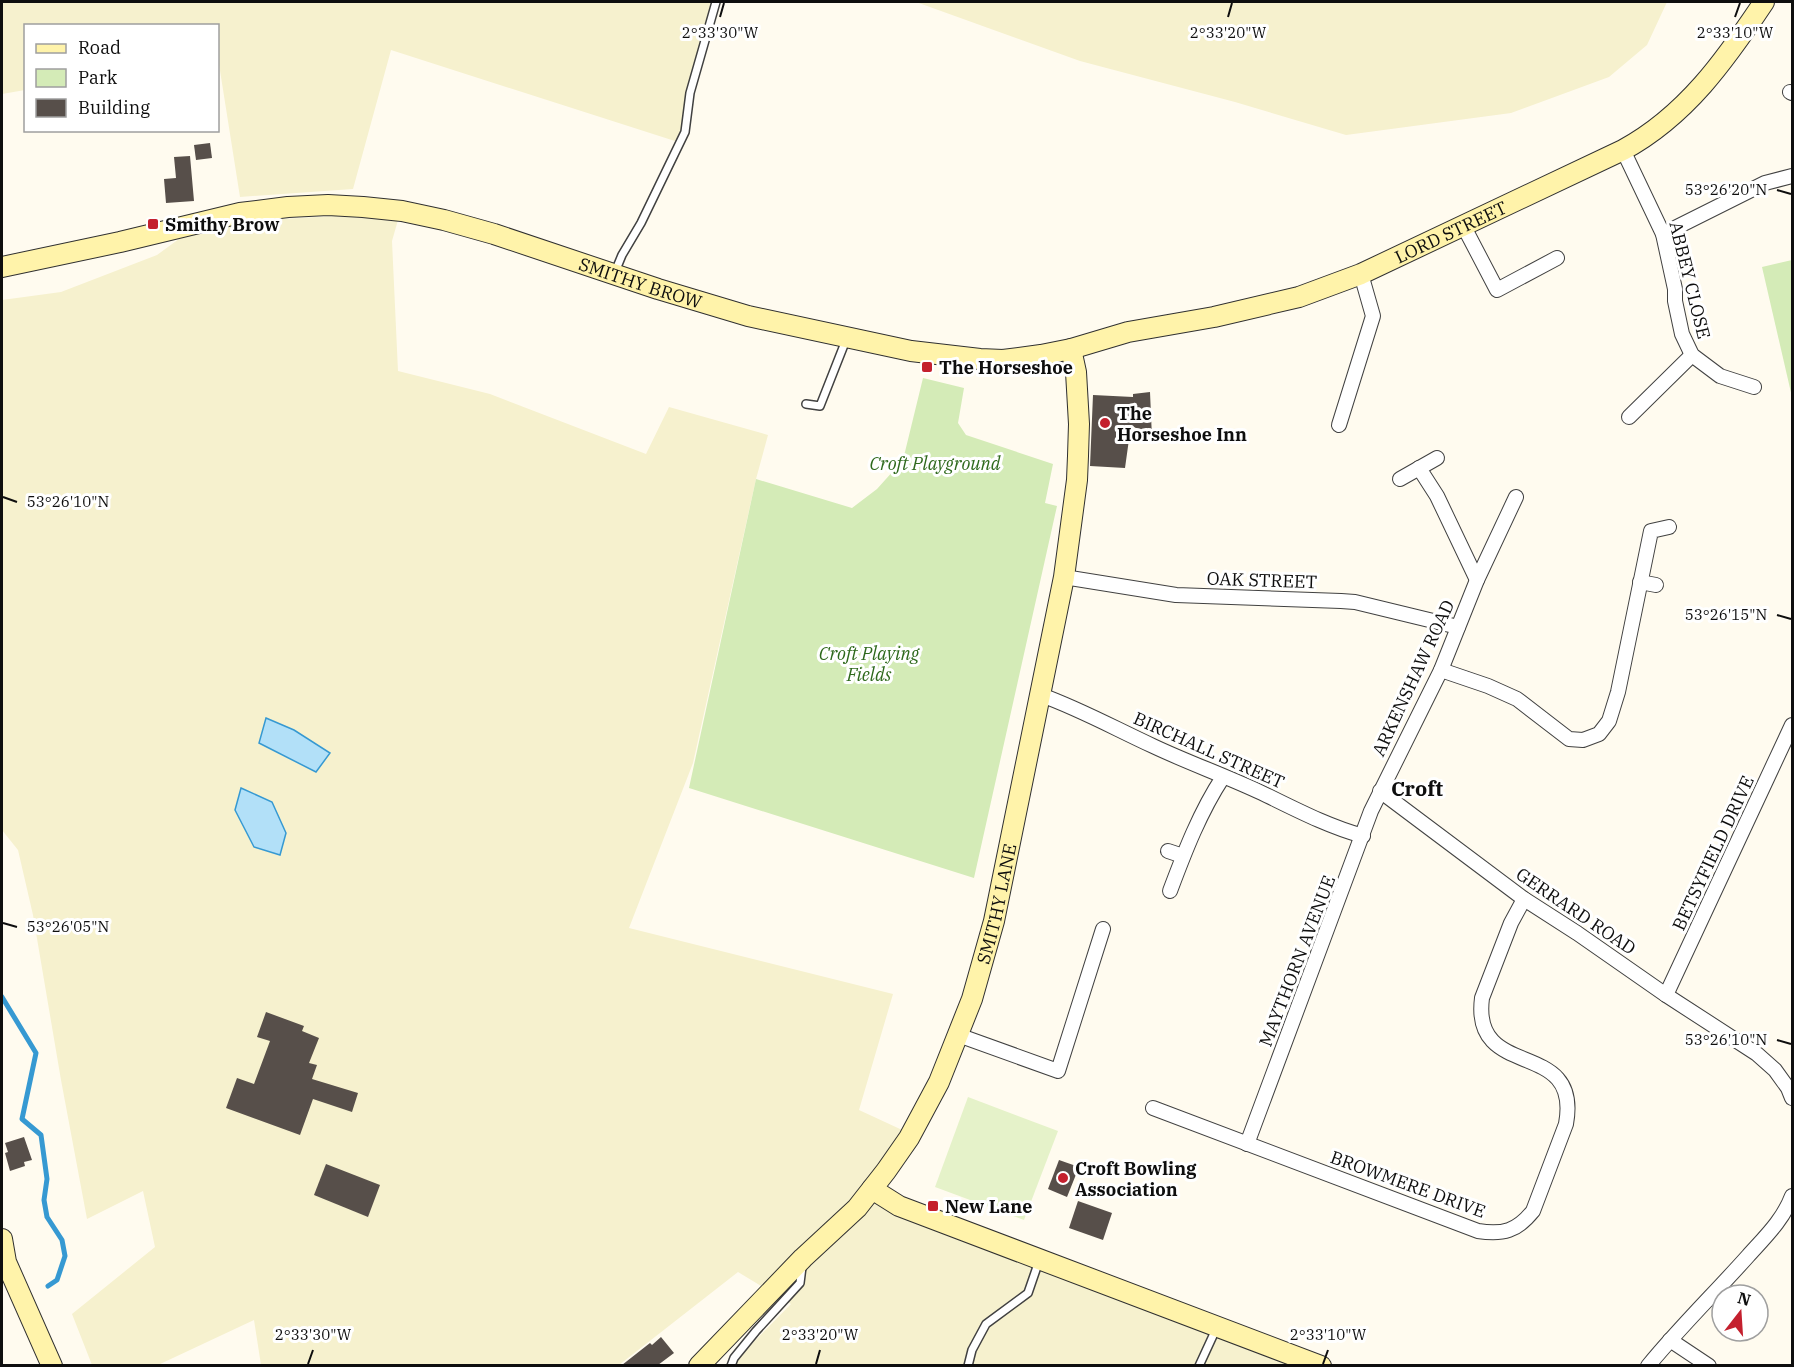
<svg xmlns="http://www.w3.org/2000/svg" width="1794" height="1367" font-family="'IBM Plex Serif',serif">
	<style>
		.farmland { fill: #f6f1ce }
		.green { fill: #d4ebb7 }
		.pitch { fill: #e5f2c9 }
		.water { fill: #b2e0f8; stroke: #3699d2; stroke-width: 1.5 }
		.lines { fill: none; stroke-linecap: round; stroke-linejoin: round }
		.stream { stroke: #3699d2; stroke-width: 5 }
		.building { fill: #574f4a }
		.lane-casing { stroke: #414141; stroke-width: 10 }
		.street-casing { stroke: #414141; stroke-width: 16 }
		.secondary-casing { stroke: #303030; stroke-width: 22 }
		.lane { stroke: #fff; stroke-width: 7 }
		.street { stroke: #fff; stroke-width: 14 }
		.secondary { stroke: #fff3aa; stroke-width: 20 }
		.ticks { fill: none; stroke: #0e0e0e; stroke-width: 2 }
		.poi-dot { fill: #c4202e; stroke: #fff; stroke-width: 2 }
		.labels { text-anchor: middle; dominant-baseline: central; stroke-width: 6; stroke-linejoin: round; paint-order: stroke }
		.poi-label { font-size: 18px; font-weight: bold; fill: #0e0e0e; stroke: #fff; text-anchor: start }
		.street-label { font-size: 18px; fill: #0e0e0e; stroke: #fff }
		.park-label { font-size: 18px; font-style: italic; fill: #2e691c; stroke: #fff }
		.quarter-label { font-size: 21px; font-weight: bold; fill: #0e0e0e; stroke: #fff }
		.ticks-label { font-size: 15px; text-anchor: middle; fill: #0e0e0e; stroke: #fff; stroke-width: 6; stroke-linejoin: round; paint-order: stroke }
	</style>
	<rect width="100%" height="100%" fill="#fffbef"/>
	<!-- farmland -->
	<g class="farmland">
		<path d="M2,2H715L678,142L391,50L353,189L240,197L218,58V26H26L25,90L2,94Z"/>
		<path d="M916,2H1667L1647,45L1609,77L1511,113L1346,135L1235,102L1080,61Z"/>
		<path d="M336,216L398,220L392,241L398,371L490,394L646,454L669,407L768,435L756,479L693,763L629,928L893,994L859,1110L913,1135L876,1186L1315,1365H731L791,1304L738,1272L619,1365H261L254,1320L158,1365H92L72,1314L155,1247L143,1191L87,1219L61,1080L33,915L18,850L2,830V300L61,292L157,255L183,236L247,221Z"/>
	</g>
	<!-- green -->
	<g class="green">
		<path d="M1792,260V397L1762,267Z"/>
		<path d="M923,378L964,388L958,423L966,435L1053,464L1045,503L1057,506L974,878L689,788L756,479L852,508L877,489L903,460Z"/>
	</g>
	<!-- pitch -->
	<path class="pitch" d="M968,1097L1058,1131L1024,1220L935,1187Z"/>
	<!-- water -->
	<g class="water">
		<path d="M266,718L294,730L330,753L316,772L259,743Z"/>
		<path d="M241,788L272,802L286,833L280,855L254,847L235,810Z"/>
	</g>
	<g class="lines">
		<!-- stream -->
		<path class="stream" d="M2,997L36,1053L22,1119L41,1135L47,1179L44,1200L47,1217L62,1240L65,1256L57,1280L48,1286"/>
	</g>
	<!-- building -->
	<g class="building">
		<path d="M210,143L212,158L196,160L194,145Z"/>
		<path d="M190,156L194,201L166,203L164,179L176,178L174,157Z"/>
		<path d="M1150,392L1152,438L1131,425L1125,468L1090,466L1093,395L1133,397V394Z"/>
		<path d="M266,1012L304,1026L302,1031L319,1038L309,1063L317,1065L312,1079L358,1093L352,1112L313,1099L300,1135L226,1108L237,1078L254,1084L270,1041L257,1037Z"/>
		<path d="M24,1137L32,1160L24,1162L25,1166L10,1171L5,1153L8,1152L5,1143Z"/>
		<path d="M1059,1160L1079,1167L1067,1197L1048,1189Z"/>
		<path d="M326,1164L380,1185L368,1217L314,1195Z"/>
		<path d="M1078,1201L1112,1213L1103,1240L1069,1228Z"/>
		<path d="M661,1337L674,1353L658,1365H622L650,1343L652,1345Z"/>
	</g>
	<g class="lines">
		<defs>
			<g id="lane">
				<path d="M615,272L622,255L641,223L685,132L690,93L716,2"/>
				<path d="M806,404L820,406L846,340"/>
				<path d="M731,1366L734,1358L756,1331L800,1283L802,1267"/>
				<path d="M968,1366L972,1350L986,1324L1028,1293L1039,1261"/>
				<path d="M1199,1366L1217,1327"/>
			</g>
			<g id="street">
				<path d="M1790,92L1792,93"/>
				<path d="M1623,150L1663,234L1675,289V301L1682,334L1692,355L1720,376L1754,387"/>
				<path d="M1463,225L1497,290L1557,258"/>
				<path d="M1663,234L1765,183L1792,176"/>
				<path d="M1629,417L1692,355"/>
				<path d="M1339,425L1373,316L1361,274"/>
				<path d="M1419,468L1437,496L1477,580"/>
				<path d="M1400,479L1437,458"/>
				<path d="M1064,577L1176,595L1341,601L1355,602L1458,627"/>
				<path d="M1640,582L1656,585"/>
				<path d="M1441,670L1488,686L1517,699L1569,739L1583,740L1599,734L1609,721L1618,692L1651,531L1669,527"/>
				<path d="M1041,695C1080,709 1116,729 1153,746C1189,763 1226,776 1262,793C1295,809 1327,826 1363,836"/>
				<path d="M1380,791L1524,899L1577,933L1666,995L1757,1054L1775,1070L1788,1088L1792,1098"/>
				<path d="M1168,851L1183,856"/>
				<path d="M1170,891C1185,851 1200,812 1223,777"/>
				<path d="M1666,995L1792,725"/>
				<path d="M958,1035L1058,1071L1103,929"/>
				<path d="M1153,1108L1478,1231C1503,1235 1517,1231 1533,1211L1566,1124C1582,1036 1471,1083 1482,998L1511,923L1524,899"/>
				<path d="M1247,1144L1371,811L1441,670L1477,580L1516,497"/>
				<path d="M1670,1340L1709,1366"/>
				<path d="M1648,1366C1680,1327 1715,1293 1748,1256C1765,1237 1783,1220 1792,1196"/>
			</g>
			<g id="secondary">
				<path id="s1" d="M2,267L120,242L240,213L288,207L328,205L363,207L402,211L444,220L494,234L658,289L748,316L911,351L980,359L1003,360L1041,355L1071,349L1128,332L1214,317L1299,297L1361,274L1623,150C1686,116 1726,59 1764,2"/>
				<path d="M872,1189L899,1206L1321,1366"/>
				<path d="M2,1239L6,1262L52,1366"/>
				<path id="s2" d="M699,1366L803,1258L857,1208L886,1171L909,1138L939,1082L972,999L994,921L1064,577L1077,480L1078,456L1079,424L1076,372L1071,349"/>
			</g>
		</defs>
		<!-- lane casing -->
		<use href="#lane" class="lane-casing"/>
		<!-- street casing -->
		<use href="#street" class="street-casing"/>
		<!-- secondary casing -->
		<use href="#secondary" class="secondary-casing"/>
		<!-- lane -->
		<use href="#lane" class="lane"/>
		<!-- street -->
		<use href="#street" class="street"/>
		<!-- secondary -->
		<use href="#secondary" class="secondary"/>
	</g>
	<!-- ticks -->
	<path class="ticks" d="M720,17L724,3M1228,17L1232,3M1735,17L1740,3M1777,190L1791,194M3,497L17,502M1777,615L1791,619M3,923L17,927M1777,1040L1791,1044M308,1364L313,1350M816,1364L820,1350M1323,1364L1328,1350"/>
	<!-- markers -->
	<g class="poi-dot">
		<rect x="147" y="218" width="12" height="12" rx="3"/>
		<rect x="921" y="361" width="12" height="12" rx="3"/>
		<circle cx="1105" cy="423" r="6"/>
		<circle cx="1063" cy="1178" r="6"/>
		<rect x="927" y="1200" width="12" height="12" rx="3"/>
	</g>
	<g class="labels">
		<!-- poi labels -->
		<g class="poi-label">
			<text x="165" y="224">Smithy Brow</text>
			<text x="939" y="367">The Horseshoe</text>
			<text x="1117" y="413">The<tspan x="1117" dy="21">Horseshoe Inn</tspan></text>
			<text x="1075" y="1168">Croft Bowling<tspan x="1075" dy="21">Association</tspan></text>
			<text x="945" y="1206">New Lane</text>
		</g>
		<!-- street labels -->
		<g class="street-label">
			<text stroke="none"><textPath href="#s1" startOffset="1496">LORD STREET</textPath></text>
			<text transform="translate(1690 280) rotate(76)">ABBEY CLOSE</text>
			<text stroke="none"><textPath href="#s1" startOffset="656">SMITHY BROW</textPath></text>
			<text transform="translate(1262 580) rotate(2)">OAK STREET</text>
			<text transform="translate(1413 678) rotate(-65)">ARKENSHAW ROAD</text>
			<text transform="translate(1209 750) rotate(24)">BIRCHALL STREET</text>
			<text transform="translate(1713 853) rotate(-65)">BETSYFIELD DRIVE</text>
			<text stroke="none"><textPath href="#s2" startOffset="562">SMITHY LANE</textPath></text>
			<text transform="translate(1576 911) rotate(34)">GERRARD ROAD</text>
			<text transform="translate(1297 961) rotate(-69)">MAYTHORN AVENUE</text>
			<text transform="translate(1408 1184) rotate(20)">BROWMERE DRIVE</text>
		</g>
		<!-- park labels -->
		<g class="park-label">
			<text x="935" y="463">Croft Playground</text>
			<text x="869" y="653">Croft Playing<tspan x="869" dy="21">Fields</tspan></text>
		</g>
		<!-- quarter labels -->
		<g class="quarter-label">
			<text x="1417" y="788">Croft</text>
		</g>
	</g>
	<g class="ticks-label">
		<text x="720" y="38">2°33'30"W</text>
		<text x="1228" y="38">2°33'20"W</text>
		<text x="1735" y="38">2°33'10"W</text>
		<text x="1726" y="195">53°26'20"N</text>
		<text x="68" y="507">53°26'10"N</text>
		<text x="1726" y="620">53°26'15"N</text>
		<text x="68" y="932">53°26'05"N</text>
		<text x="1726" y="1045">53°26'10"N</text>
		<text x="313" y="1340">2°33'30"W</text>
		<text x="820" y="1340">2°33'20"W</text>
		<text x="1328" y="1340">2°33'10"W</text>
	</g>
	<!-- border -->
	<rect width="1794" height="1367" fill="none" stroke="#0e0e0e" stroke-width="6"/>
	<!-- legend -->
	<rect x="24" y="24" width="195" height="108" fill="#ffffff" stroke="#9f9f9f" stroke-width="1.5"/>
	<rect x="36" y="44" width="30" height="9" fill="#fff3aa" stroke="#9f9f9f" stroke-width="1.5"/>
	<text x="78" y="54" font-size="18" fill="#0e0e0e">Road</text>
	<rect x="36" y="69" width="30" height="18" fill="#d4ebb7" stroke="#9f9f9f" stroke-width="1.5"/>
	<text x="78" y="84" font-size="18" fill="#0e0e0e">Park</text>
	<rect x="36" y="99" width="30" height="18" fill="#574f4a" stroke="#9f9f9f" stroke-width="1.5"/>
	<text x="78" y="114" font-size="18" fill="#0e0e0e">Building</text>
	<!-- north arrow -->
	<g transform="translate(1740 1313) rotate(17)"><circle r="28" fill="#ffffff" stroke="#9f9f9f" stroke-width="1.5"/>
	<path d="M0-4.5L10 22L0 15L-10 22Z" fill="#c4202e"/>
	<text y="-9" font-size="16" font-weight="bold" text-anchor="middle" fill="#0e0e0e">N</text>
	</g>
</svg>
